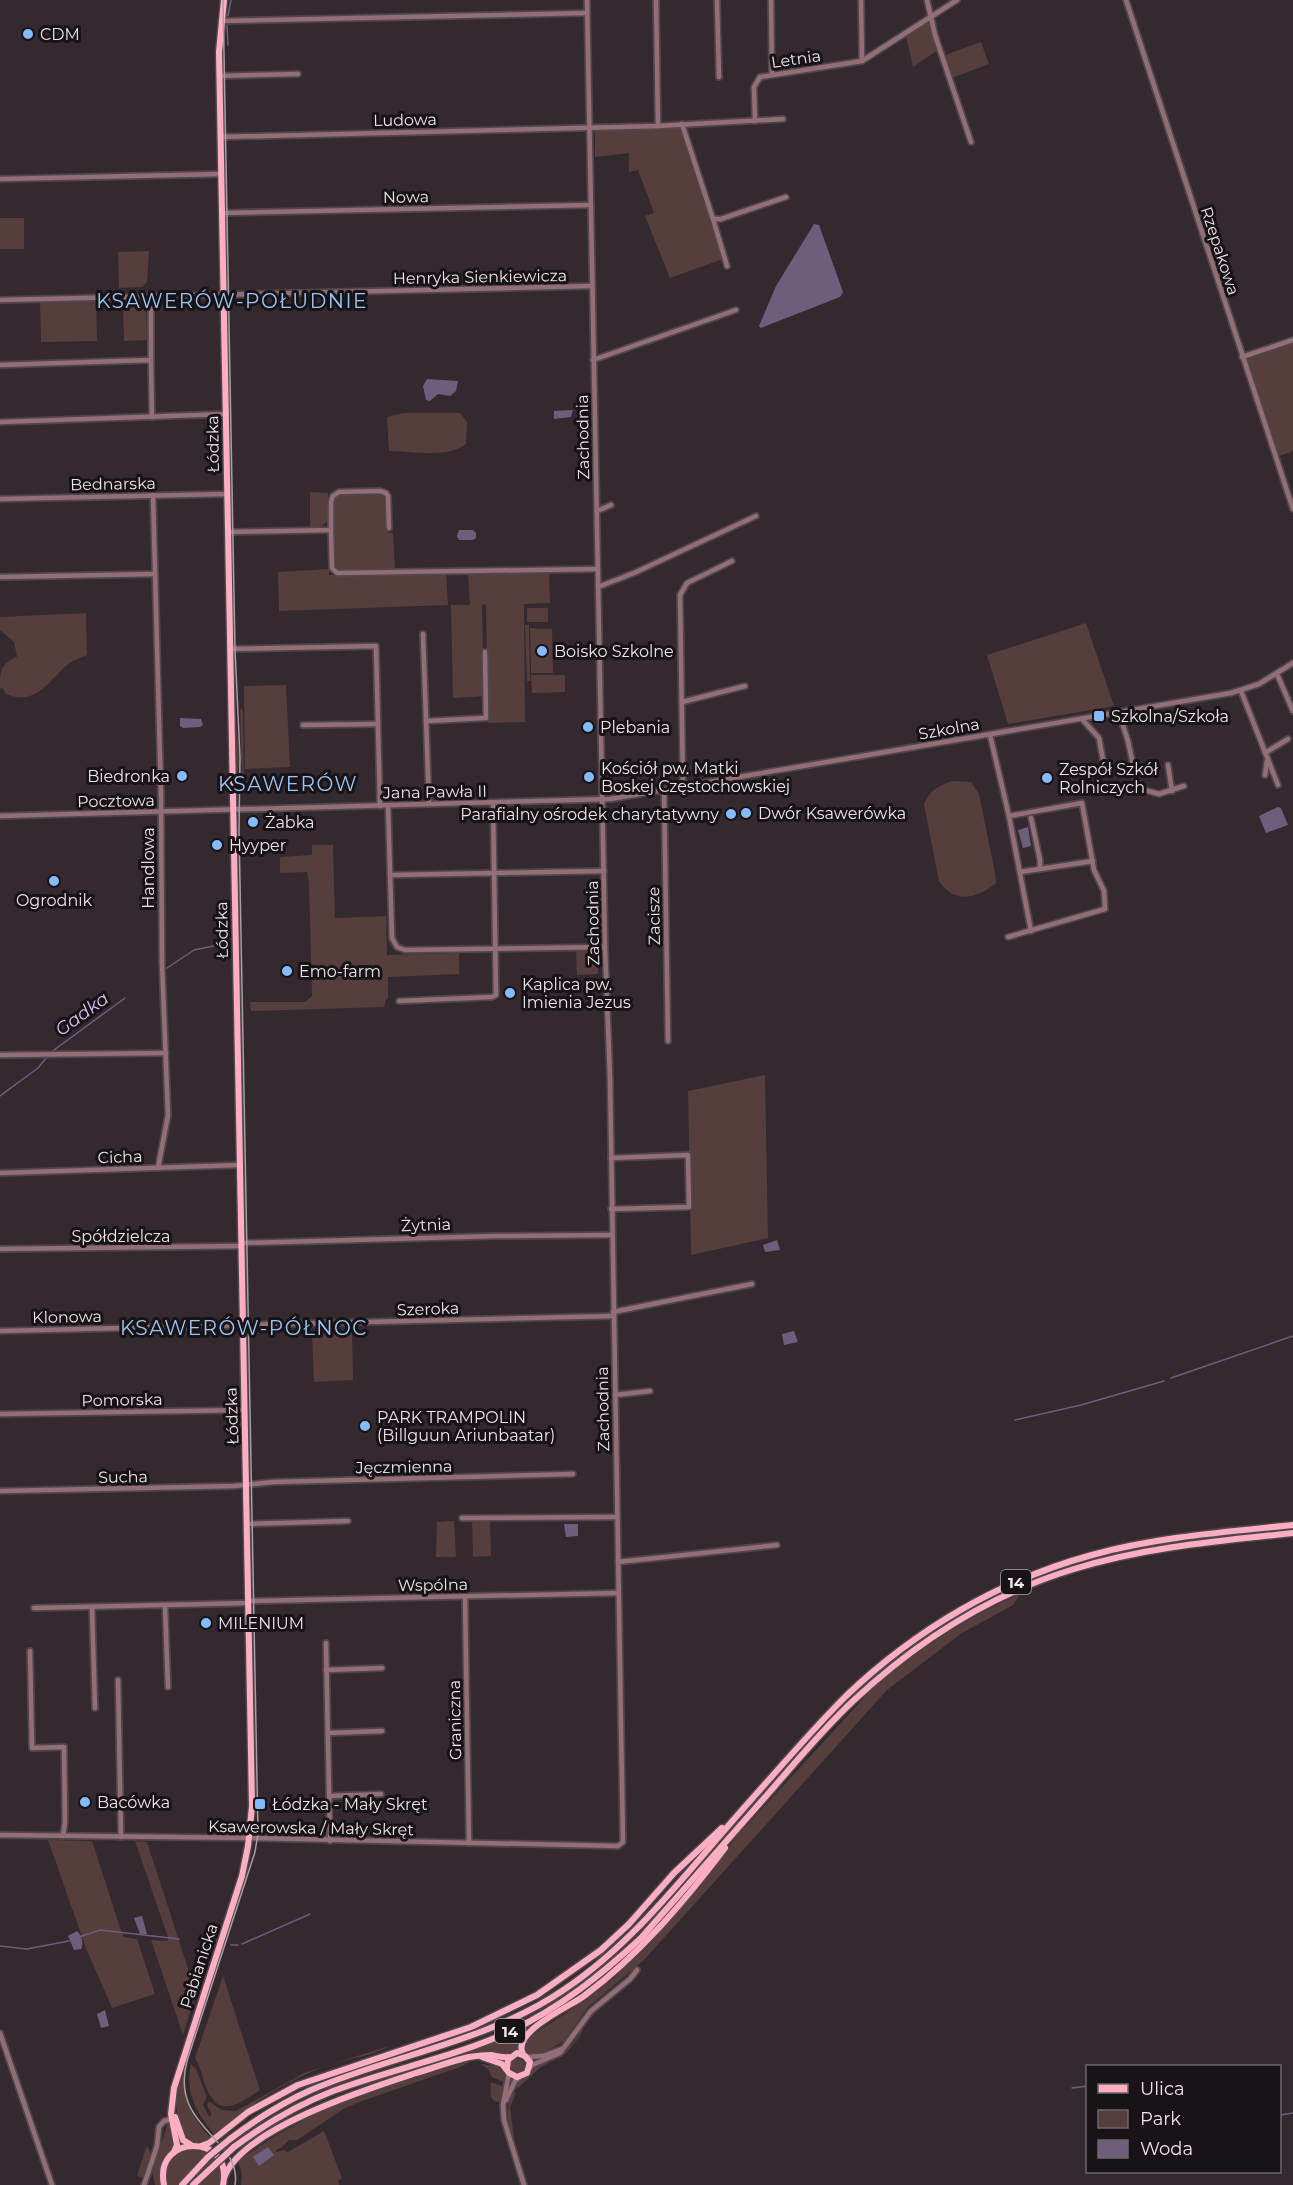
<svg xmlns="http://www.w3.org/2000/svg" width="1293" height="2185" font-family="Montserrat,sans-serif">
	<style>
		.green { fill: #563e3d }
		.water { fill: #6e5e7d }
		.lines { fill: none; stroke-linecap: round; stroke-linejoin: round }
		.stream { stroke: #6e5e7d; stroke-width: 1.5 }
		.minor-casing { stroke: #50474d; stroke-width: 8 }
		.major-casing { stroke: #50474d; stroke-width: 9 }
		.minor { stroke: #946e77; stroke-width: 4.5 }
		.major { stroke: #fdaec2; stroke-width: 6 }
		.tram { stroke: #a79fa4; stroke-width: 1.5 }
		.major-bridge-casing { stroke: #50474d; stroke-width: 9; stroke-linecap: butt }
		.major-bridge { stroke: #fdaec2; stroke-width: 6 }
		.poi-dot { fill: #84bcfb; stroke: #181316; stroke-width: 2 }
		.labels { text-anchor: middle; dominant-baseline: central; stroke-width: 6; stroke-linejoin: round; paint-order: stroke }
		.shield { fill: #181316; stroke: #aca5a9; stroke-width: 1.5 }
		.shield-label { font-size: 15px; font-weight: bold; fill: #ebe4e8 }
		.poi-label { font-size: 16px; fill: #ebe4e8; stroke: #181316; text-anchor: start }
		.street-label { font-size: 16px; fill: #ebe4e8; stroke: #181316 }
		.water-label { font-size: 18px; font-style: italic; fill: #dcbff8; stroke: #181316 }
		.quarter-label { font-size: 20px; letter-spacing: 1.5px; fill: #9bc4f3; stroke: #181316 }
	</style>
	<rect width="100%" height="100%" fill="#33292f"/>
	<!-- green -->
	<g class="green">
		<path d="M928,21L938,50L913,67L906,36Z"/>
		<path d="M981,42L989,64L952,78L945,55Z"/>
		<path d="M679,127L723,259L670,278L645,216L654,213L638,170L629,172V153L595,157V131Z"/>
		<rect x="0" y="218" width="24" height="31"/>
		<path d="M149,251L147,282L142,287L119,288L118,252Z"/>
		<path d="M142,300L146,305L147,340L124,341L123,301Z"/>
		<path d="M96,301L97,341L41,342L40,302Z"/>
		<path d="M1293,343V451L1277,457L1244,359Z"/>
		<path d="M403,413H460L467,422L466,444C447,459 411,451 389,451L387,417Z"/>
		<path d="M310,492L328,493V521L320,528L312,529L310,526Z"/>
		<path d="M340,494H378L384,496L387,501L388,533H393L395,570L339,571L334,568L332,505L335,498Z"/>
		<path d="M329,569V575L446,572L448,605L279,611L278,572Z"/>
		<path d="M549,571L550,603L524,604L525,722L488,723L486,604L482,605L484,696L453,698L451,605H470L468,572Z"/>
		<rect x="527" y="608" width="21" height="14"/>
		<path d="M86,613L87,655C80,658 71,661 66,666C47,683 36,706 6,694L2,687L0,689C0,670 0,664 17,657L14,642L0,630V617Z"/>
		<path d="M1086,623L1114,706L1008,724L987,655Z"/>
		<path d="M525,625H529L530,681H527Z"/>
		<path d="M530,628L552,629L553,673H531Z"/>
		<path d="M531,675H565V692L532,693Z"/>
		<path d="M286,685L290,767L245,769L244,686Z"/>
		<path d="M235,708L239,758L237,780L238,795H236Z"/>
		<path d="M240,708L243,710L244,793L242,795Z"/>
		<path d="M952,781L971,782L979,794L995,873L996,883C976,899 954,904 939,881L924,804C929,790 939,786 952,781Z"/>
		<path d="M312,845H333L335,918L386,916L387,955L459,953V974L388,977V998L386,1000L384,1007L251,1011L250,1002H305L312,996L309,883L307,872L280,873V857L312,855Z"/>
		<path d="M594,950L598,956V974L577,975L576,951Z"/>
		<path d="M765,1075L768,1238L691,1255L688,1091Z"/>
		<path d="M352,1330L353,1380L314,1382L312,1335L316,1331Z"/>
		<path d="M472,1520H486L490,1522L491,1556L473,1557Z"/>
		<path d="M454,1521L456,1557H436L437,1522Z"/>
		<path d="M1293,1528V1531L1197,1541L1198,1538Z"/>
		<path d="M1020,1594L1013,1605L962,1633L887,1690L644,1960L587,2008L564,2041L545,2052L531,2055L526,2053L524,2042L529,2037L588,1999L612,1980L649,1945L701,1886L736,1837L872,1689C917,1650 966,1618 1020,1594Z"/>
		<path d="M48,1840L92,1841L121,1931L124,1937L137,1939L155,1994L112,2008L86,1948Z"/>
		<path d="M135,1841L147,1842L196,1993L183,2035L151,1940L168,1941V1937Z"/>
		<path d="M223,1976L260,2090C239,2104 217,2121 205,2084C202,2075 200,2066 195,2058Z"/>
		<path d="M605,2004L587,2021L579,2038L566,2053L541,2067L518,2088L515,2086L518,2081L529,2076L535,2066L553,2059L567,2050L575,2041L589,2017Z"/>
		<path d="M545,2019L527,2031L516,2050L508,2053H474L449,2060L507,2038Z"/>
		<path d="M389,2046C376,2055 343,2060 326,2066C284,2082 249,2105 214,2134C196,2113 185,2093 191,2064L196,2069L207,2097L203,2105L209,2116L208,2118L215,2111L212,2114L207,2106L209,2101L221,2110L236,2111L304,2073Z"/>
		<circle cx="518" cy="2066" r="7"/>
		<path d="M474,2060L460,2067L362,2101L345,2108L297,2140H289L282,2147L276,2150L277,2152L284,2150L288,2152L324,2131L342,2178L338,2181L339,2185H241L242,2174L238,2161L275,2136L321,2111L369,2092Z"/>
		<path d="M185,2063C180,2094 190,2116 211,2138L203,2143L186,2140C175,2113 170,2090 185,2063Z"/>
		<path d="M481,2064L501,2067L506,2078V2083L492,2077L489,2070Z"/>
		<path d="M491,2082L504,2087L500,2101L497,2102C488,2099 491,2089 491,2082Z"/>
		<path d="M512,2090L516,2093L510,2108L516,2152C509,2128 504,2115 512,2090Z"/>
		<path d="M166,2123L171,2126L175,2147L162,2164L160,2185H155L152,2171L167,2126Z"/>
		<path d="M147,2145L151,2155L144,2178L137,2176Z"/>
		<path d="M190,2149C210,2149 225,2164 220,2185H167C164,2167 172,2154 190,2149Z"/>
	</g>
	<!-- water -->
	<g class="water">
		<path d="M814,224L819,225L843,292L840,297L761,328L759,326L776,286Z"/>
		<path d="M427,379L458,381L456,391L450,396L438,394L430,401L426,400L423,386Z"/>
		<path d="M573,410L571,417L554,419V411Z"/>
		<path d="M459,530H473L476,533V538L473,540H459L457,536Z"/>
		<path d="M180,718L201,719L203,725L200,727L183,728L180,726Z"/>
		<path d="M1278,807L1281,808L1288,825L1266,833L1259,816Z"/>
		<path d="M1028,827L1031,846L1023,848L1018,830Z"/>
		<path d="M777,1240L780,1250L765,1252L763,1245Z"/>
		<path d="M794,1331L798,1342L784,1345L782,1334Z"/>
		<path d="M564,1524H578V1536L566,1537Z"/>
		<path d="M142,1916L147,1934H140L134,1918Z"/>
		<path d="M77,1931C82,1935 84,1944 81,1949L74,1950L68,1936Z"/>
		<path d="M105,2010L109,2026L101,2028L97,2014Z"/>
		<path d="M268,2147L274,2155L259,2166L253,2157Z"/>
	</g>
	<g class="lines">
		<!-- stream -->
		<g class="stream">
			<path d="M228,16L231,0"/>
			<path d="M227,25L228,45"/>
			<path d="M167,968L194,950L228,943"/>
			<path d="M54,1050L125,998"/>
			<path d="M0,1096L38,1068L46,1058"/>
			<path d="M1171,1378L1293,1336"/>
			<path d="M1015,1420L1081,1405L1164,1381"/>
			<path d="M79,1937L100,1930L179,1939"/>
			<path d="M213,1940H216"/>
			<path d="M242,1944L310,1914"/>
			<path d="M231,1945H238"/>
			<path d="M0,1946L27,1949L69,1941"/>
			<path d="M1072,2088L1088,2086"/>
			<path d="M1280,2115L1293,2113"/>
		</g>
		<defs>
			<g id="minor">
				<path d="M656,0L658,126"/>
				<path d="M717,0L719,77"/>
				<path d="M771,0L772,74"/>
				<path d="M861,0L862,61"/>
				<path d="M927,0L935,35L971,142"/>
				<path d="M1126,0L1293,509"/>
				<path d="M221,21L587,13"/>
				<path d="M219,76L298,74"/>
				<path d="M755,121L754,87L760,77L862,61L957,0"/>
				<path d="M682,124L713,219H721L786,197"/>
				<path d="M220,137L658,126L783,119"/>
				<path d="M0,179L221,174"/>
				<path d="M222,213L591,205"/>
				<path d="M713,219L727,266"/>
				<path d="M151,297V360"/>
				<path d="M0,300L592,286"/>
				<path d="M1242,357L1293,340"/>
				<path d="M593,360L736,310"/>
				<path d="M0,365L151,360L152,417"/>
				<path d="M0,422L226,414"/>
				<path d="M153,495L161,795L162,963L168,1115L158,1168"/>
				<path d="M0,499L227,494"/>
				<path d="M597,511L611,505"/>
				<path d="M331,530L332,568L337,573L598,569"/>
				<path d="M228,532L331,530V502L333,496L339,492L380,491L386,493L388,496L389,528"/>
				<path d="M0,577L154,574"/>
				<path d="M598,587L634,573L756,516"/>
				<path d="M423,634L429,804"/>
				<path d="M230,649L376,646L380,806"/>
				<path d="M1277,674L1293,711"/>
				<path d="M1241,691L1278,785"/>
				<path d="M682,702L745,686"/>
				<path d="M1119,713L1128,741L1136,779L1141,789L1159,794L1184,786"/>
				<path d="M1082,719L1099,738L1103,760"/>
				<path d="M426,721L486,718L485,652"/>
				<path d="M303,725L378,724"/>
				<path d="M990,735L1009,816L1031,931"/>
				<path d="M1265,753L1288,739"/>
				<path d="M1168,765L1172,791"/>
				<path d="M1265,775L1267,761"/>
				<path d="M683,787L680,595L687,583L732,561"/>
				<path d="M664,790L668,1041"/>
				<path d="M388,805L392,938L397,947L405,950L605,947"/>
				<path d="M0,816L610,799L1231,693L1259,684L1293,663"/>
				<path d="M1031,818L1040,860V869"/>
				<path d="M1020,872L1093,861"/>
				<path d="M390,875L604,871"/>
				<path d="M1008,937L1105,909L1104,891L1094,870L1082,803L1009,816"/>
				<path d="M399,1001L492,997L496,995L493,803"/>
				<path d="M0,1055L166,1053"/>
				<path d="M611,1158L688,1155L689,1207L611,1209"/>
				<path d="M0,1173L240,1165"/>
				<path d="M242,1243L496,1236L611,1235"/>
				<path d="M0,1249L242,1246"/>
				<path d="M613,1312L752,1284"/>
				<path d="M0,1331L613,1316"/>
				<path d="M615,1395L650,1391"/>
				<path d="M0,1414L245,1410"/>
				<path d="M0,1491L234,1486L273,1482L573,1474"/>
				<path d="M462,1518L617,1517"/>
				<path d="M247,1524L348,1521"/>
				<path d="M618,1562L777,1545"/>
				<path d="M465,1597L469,1843"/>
				<path d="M249,1601L618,1593"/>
				<path d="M165,1606L168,1687"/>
				<path d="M92,1607L95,1708"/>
				<path d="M34,1608L249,1603"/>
				<path d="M326,1643L330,1841"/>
				<path d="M30,1651L32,1748L64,1747L65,1822L63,1836"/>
				<path d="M326,1670L382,1668"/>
				<path d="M118,1680L121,1837"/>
				<path d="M328,1733L382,1731"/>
				<path d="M329,1796L381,1794"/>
				<path d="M0,1835L254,1838L618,1846L623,1842L610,1078L605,947L587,0"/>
				<path d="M0,2033L52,2185"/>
				<path d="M527,2057L543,2056L562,2049"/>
				<path d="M530,2068L532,2065L560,2053L591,2011L630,1979L637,1970"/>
				<path d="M509,2073L503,2105L504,2120L524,2185"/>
				<path d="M506,2100L515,2081L520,2077"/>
				<path d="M144,2185L157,2146L159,2127L164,2121L171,2119"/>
			</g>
			<g id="major">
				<path d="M523,2054C511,2032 569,2007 584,1996C639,1955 684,1902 725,1848"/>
				<path d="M482,2057L502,2064L509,2073L517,2077L527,2073L530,2062L525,2056L517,2053L508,2060L507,2068"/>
				<path d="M175,2117L183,2140L191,2145"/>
				<path d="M230,2139C255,2120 282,2103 311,2090C395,2054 488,2042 565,1989C635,1942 687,1872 743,1809C777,1771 810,1732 846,1696C915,1630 1000,1580 1092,1555C1157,1537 1226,1532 1293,1525"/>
				<path d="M201,2146L209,2143L248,2112L298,2085L471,2027L537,1995L601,1950L629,1924L674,1873L722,1828"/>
				<path d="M234,2147C265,2124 297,2105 333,2091C392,2069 455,2057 511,2031C561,2007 601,1975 641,1938C683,1890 725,1842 767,1795C795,1763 822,1730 853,1701C916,1642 991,1594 1074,1569C1145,1547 1219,1541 1293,1533"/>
				<path d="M174,2152L177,2145L171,2114L174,2088L242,1876L248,1846L252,1806L219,52L224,0"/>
				<path d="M224,2178C240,2129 370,2088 416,2073C434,2068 451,2061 469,2057C476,2056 484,2055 491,2055C498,2056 503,2058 509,2057"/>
				<path d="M164,2185C153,2133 234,2133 223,2185"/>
			</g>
		</defs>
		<!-- minor casing -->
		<use href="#minor" class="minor-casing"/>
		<!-- major casing -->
		<use href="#major" class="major-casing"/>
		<!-- minor -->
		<use href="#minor" class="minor"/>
		<!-- major -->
		<use href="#major" class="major"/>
		<!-- tram -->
		<path class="tram" d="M223,0L235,649L240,757L239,830L258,1833L255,1852L187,2061C169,2128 243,2139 235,2185"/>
		<defs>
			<g id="major-bridge">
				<path d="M182,2185L208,2157L230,2139"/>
				<path d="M193,2185L234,2147"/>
			</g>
		</defs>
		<!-- major-bridge casing -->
		<use href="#major-bridge" class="major-bridge-casing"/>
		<!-- major-bridge -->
		<use href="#major-bridge" class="major-bridge"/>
	</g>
	<!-- markers -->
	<g class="poi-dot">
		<circle cx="28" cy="34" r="6"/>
		<circle cx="542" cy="651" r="6"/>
		<rect x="1093" y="710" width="12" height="12" rx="3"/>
		<circle cx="588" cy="727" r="6"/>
		<circle cx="182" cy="776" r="6"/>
		<circle cx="589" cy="777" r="6"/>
		<circle cx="1047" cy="778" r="6"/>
		<circle cx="746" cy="813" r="6"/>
		<circle cx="731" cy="814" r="6"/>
		<circle cx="253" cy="822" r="6"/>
		<circle cx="217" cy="845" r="6"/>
		<circle cx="54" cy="881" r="6"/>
		<circle cx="287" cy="971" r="6"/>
		<circle cx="510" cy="993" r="6"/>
		<circle cx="365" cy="1426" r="6"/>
		<circle cx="206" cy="1623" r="6"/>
		<circle cx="85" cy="1802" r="6"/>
		<rect x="254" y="1798" width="12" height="12" rx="3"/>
	</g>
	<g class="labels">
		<!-- shield labels -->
		<g class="shield">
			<rect x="1001" y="1570" width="30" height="24" rx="4.5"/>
			<rect x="495" y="2019" width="30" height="24" rx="4.5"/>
		</g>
		<g class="shield-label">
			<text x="1016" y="1582">14</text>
			<text x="510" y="2031">14</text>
		</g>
		<!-- poi labels -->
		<g class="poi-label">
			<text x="40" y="34">CDM</text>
			<text x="554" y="651">Boisko Szkolne</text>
			<text x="1111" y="716">Szkolna/Szkoła</text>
			<text x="600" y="727">Plebania</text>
			<text x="601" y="768">Kościół pw. Matki<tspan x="601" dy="18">Boskej Częstochowskiej</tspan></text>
			<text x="1059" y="769">Zespół Szkół<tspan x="1059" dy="18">Rolniczych</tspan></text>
			<text x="170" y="776" text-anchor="end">Biedronka</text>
			<text x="758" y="813">Dwór Ksawerówka</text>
			<text x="719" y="814" text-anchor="end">Parafialny ośrodek charytatywny</text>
			<text x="265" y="822">Żabka</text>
			<text x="229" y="845">Hyyper</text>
			<text x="54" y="900" text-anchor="middle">Ogrodnik</text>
			<text x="299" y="971">Emo-farm</text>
			<text x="522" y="984">Kaplica pw.<tspan x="522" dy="18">Imienia Jezus</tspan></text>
			<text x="377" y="1417">PARK TRAMPOLIN<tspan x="377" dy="18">(Billguun Ariunbaatar)</tspan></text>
			<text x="218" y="1623">MILENIUM</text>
			<text x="97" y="1802">Bacówka</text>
			<text x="272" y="1804">Łódzka - Mały Skręt</text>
		</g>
		<!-- street labels -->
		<g class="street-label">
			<text transform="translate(796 59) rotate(-8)">Letnia</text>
			<text transform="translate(405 120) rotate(-1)">Ludowa</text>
			<text transform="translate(406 197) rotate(-1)">Nowa</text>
			<text transform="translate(1220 251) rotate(72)">Rzepakowa</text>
			<text transform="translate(480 277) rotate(-1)">Henryka Sienkiewicza</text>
			<text transform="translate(583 437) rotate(-91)">Zachodnia</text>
			<text transform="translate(213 444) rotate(-91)">Łódzka</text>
			<text transform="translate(113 484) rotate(-1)">Bednarska</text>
			<text transform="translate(949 729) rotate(-10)">Szkolna</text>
			<text transform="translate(435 792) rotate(-1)">Jana Pawła II</text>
			<text transform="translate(116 801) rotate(-1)">Pocztowa</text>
			<text transform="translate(148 868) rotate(-90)">Handlowa</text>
			<text transform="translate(654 916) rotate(-91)">Zacisze</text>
			<text transform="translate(593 923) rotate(-91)">Zachodnia</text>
			<text transform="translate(222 930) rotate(-91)">Łódzka</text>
			<text transform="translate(120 1157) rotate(-2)">Cicha</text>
			<text transform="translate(426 1225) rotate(-2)">Żytnia</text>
			<text x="121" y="1236">Spółdzielcza</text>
			<text transform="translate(428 1309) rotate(-2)">Szeroka</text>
			<text transform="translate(67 1317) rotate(-1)">Klonowa</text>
			<text transform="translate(122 1400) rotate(-1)">Pomorska</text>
			<text transform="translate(603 1409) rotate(-91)">Zachodnia</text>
			<text transform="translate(232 1416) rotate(-92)">Łódzka</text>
			<text transform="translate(404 1467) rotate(-1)">Jęczmienna</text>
			<text transform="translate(123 1477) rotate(-1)">Sucha</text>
			<text transform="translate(433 1585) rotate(-1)">Wspólna</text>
			<text transform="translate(455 1720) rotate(-91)">Graniczna</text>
			<text transform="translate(311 1828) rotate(1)">Ksawerowska / Mały Skręt</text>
			<text transform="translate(199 1966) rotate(-72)">Pabianicka</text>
		</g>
		<!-- water labels -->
		<g class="water-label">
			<text transform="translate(82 1014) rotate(-36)">Gadka</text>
		</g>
		<!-- quarter labels -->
		<g class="quarter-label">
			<text x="232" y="301">KSAWERÓW-POŁUDNIE</text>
			<text x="288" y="784">KSAWERÓW</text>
			<text x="244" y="1328">KSAWERÓW-PÓŁNOC</text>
		</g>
	</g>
	<!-- legend -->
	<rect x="1086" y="2065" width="195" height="108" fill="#181316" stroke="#6c676a" stroke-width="1.5"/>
	<rect x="1098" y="2084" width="30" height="9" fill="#fdaec2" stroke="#6c676a" stroke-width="1.5"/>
	<text x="1140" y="2095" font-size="18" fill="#ebe4e8">Ulica</text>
	<rect x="1098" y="2110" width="30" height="18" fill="#563e3d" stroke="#6c676a" stroke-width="1.5"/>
	<text x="1140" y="2125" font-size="18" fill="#ebe4e8">Park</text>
	<rect x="1098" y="2140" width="30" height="18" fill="#6e5e7d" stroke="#6c676a" stroke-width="1.5"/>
	<text x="1140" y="2155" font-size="18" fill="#ebe4e8">Woda</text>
</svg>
